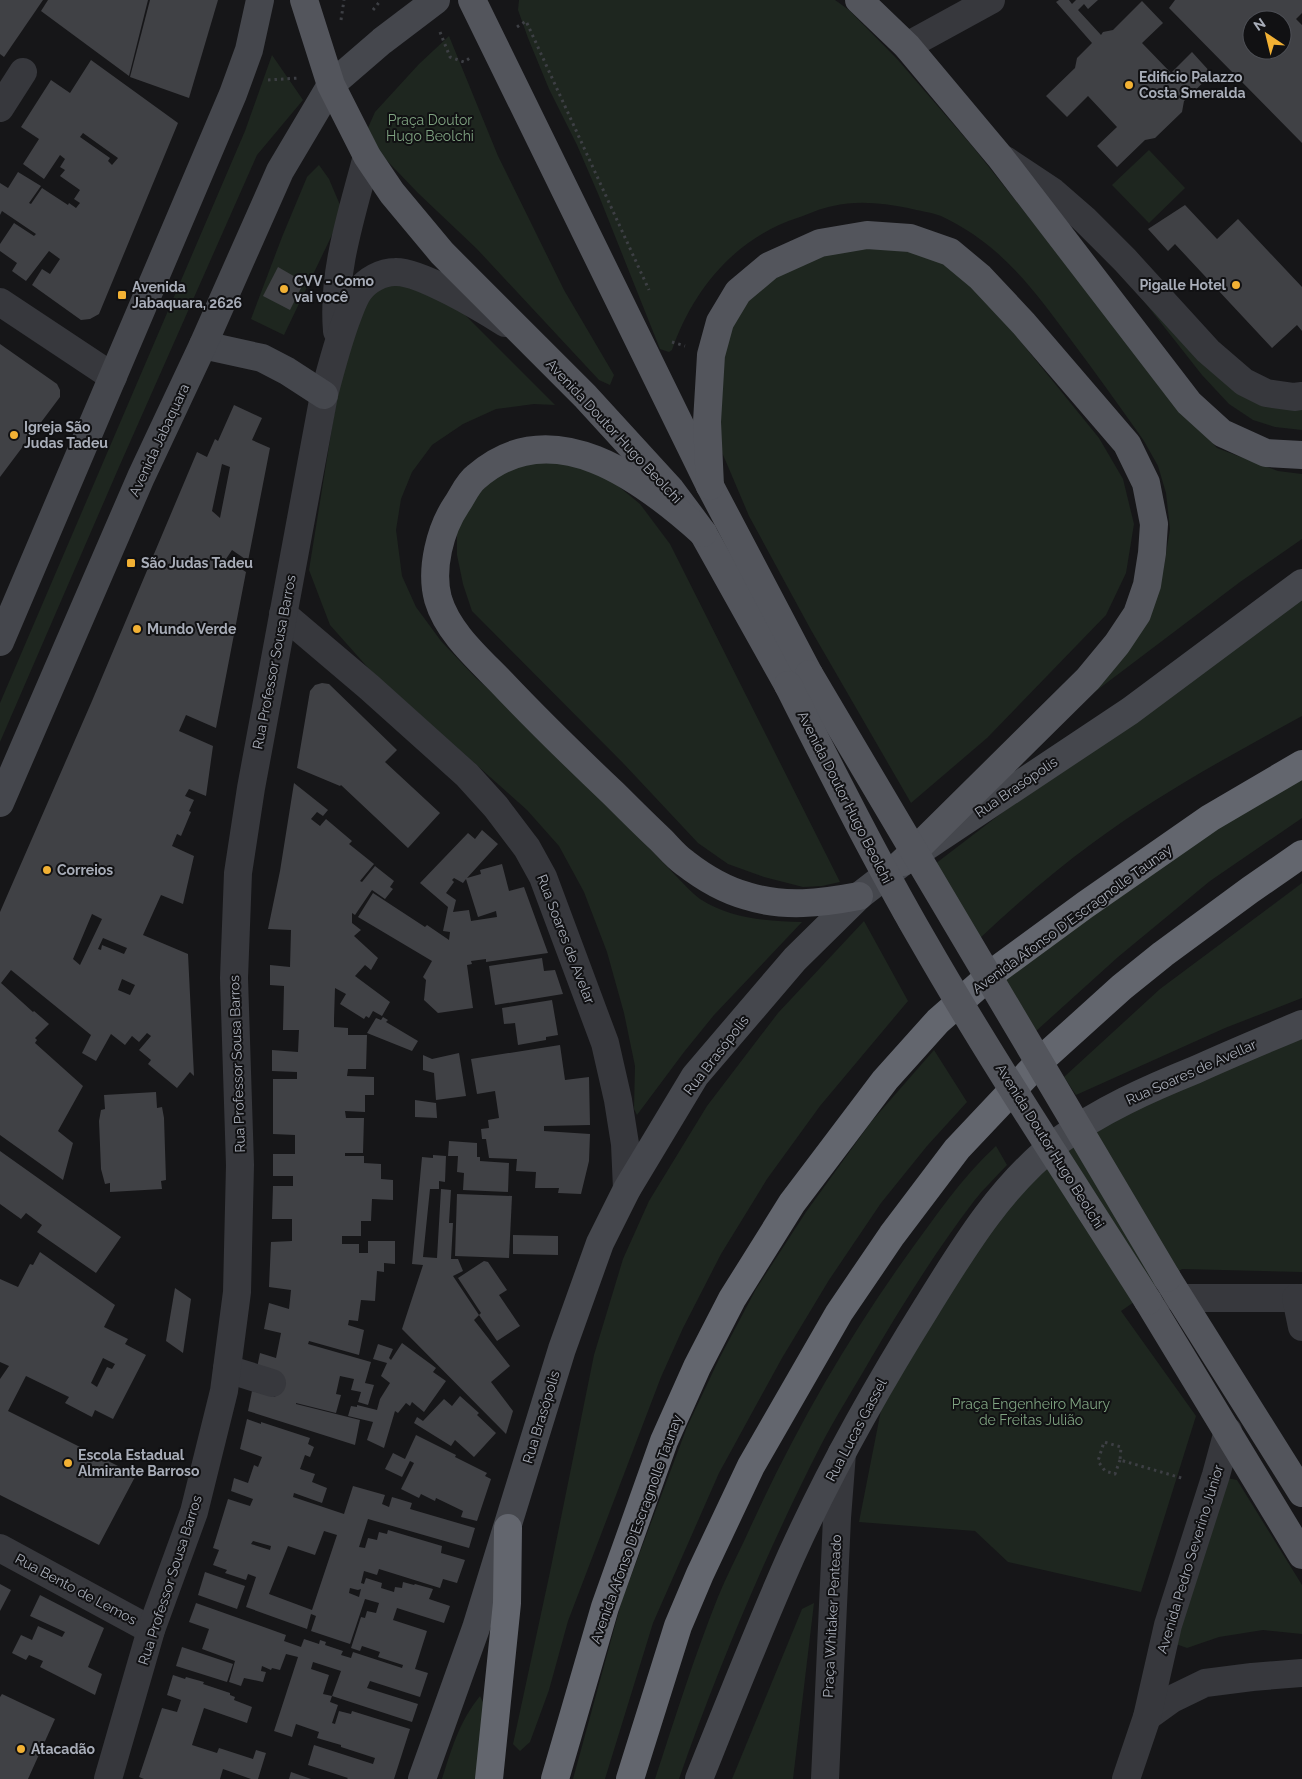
<svg xmlns="http://www.w3.org/2000/svg" width="1302" height="1779" font-family="Raleway,sans-serif">
	<style>
		.green { fill: #1e261f }
		.building { fill: #404145; fill-rule: evenodd }
		.lines { fill: none; stroke-linecap: round; stroke-linejoin: round }
		.path { stroke: #3d3f44; stroke-width: 3; stroke-dasharray: 2.5 4; stroke-linecap: butt }
		.street { stroke: #37383d; stroke-width: 28 }
		.secondary { stroke: #45474d; stroke-width: 28 }
		.primary { stroke: #53555c; stroke-width: 28 }
		.highway { stroke: #63666e; stroke-width: 28 }
		.rail { stroke: #4a4c52; stroke-width: 4; stroke-dasharray: 6 5; stroke-linecap: butt }
		.primary-bridge { stroke: #53555c; stroke-width: 28 }
		.poi-dot { fill: #f2b134; stroke: #111113; stroke-width: 2 }
		.labels { text-anchor: middle; dominant-baseline: central; stroke-width: 4; stroke-linejoin: round; paint-order: stroke }
		.poi-label { font-size: 14px; font-weight: bold; fill: #a8adb8; stroke: #111113; text-anchor: start }
		.park-label { font-size: 14px; fill: #7fa381; stroke: #111113 }
		.street-label { font-size: 14px; fill: #a8adb8; stroke: #111113 }
	</style>
	<rect width="100%" height="100%" fill="#161618"/>
	<!-- green -->
	<g class="green">
		<path d="M519,0H835L849,10L898,60L973,147L1184,412L1217,448L1278,471L1302,474V539L1240,582L1092,694L1163,572L1170,529L1166,493L1158,466L1144,441C1120,407 1096,373 1071,340C1033,289 1001,244 941,216C931,212 919,211 908,208C884,203 857,200 833,206C821,208 809,214 797,218C736,238 693,289 672,350L669,352L660,349L599,196L577,145L549,89L528,38L518,10Z"/>
		<path d="M449,36L498,156L564,290L614,375L610,385L599,380L477,249L418,193L370,143L367,130L375,112L419,64Z"/>
		<path d="M272,55L303,100L257,155L119,467L0,742V703L245,131Z"/>
		<path d="M1149,150L1185,188L1149,223L1112,185Z"/>
		<path d="M319,165L329,179L343,212L284,335L251,319L282,237L307,177Z"/>
		<path d="M888,241L946,263L996,311L1099,438L1123,479L1134,524L1126,573L1106,615L987,738L911,803L811,630L749,516L721,450L711,404L723,330L766,278L788,262Z"/>
		<path d="M428,278L555,405L534,404L496,409L463,424L432,445L412,472L401,499L396,530L402,576L416,607L441,641L476,678L544,738L677,877C684,884 692,893 700,899C731,919 767,921 802,922L714,1015L684,1052L637,1115L634,1109L635,1066L624,1013L607,952L584,892L559,846L527,810L370,670L330,625L309,570L344,353L367,279Z"/>
		<path d="M1139,295L1211,366L1302,405V430L1275,427L1253,420L1229,404L1202,375Z"/>
		<path d="M568,459L612,481L640,504L670,544L840,882L822,886L803,887L764,877L728,864L698,843L624,764L472,611L463,584L457,555V531L466,503L502,464Z"/>
		<path d="M1302,597V716C1231,755 1159,794 1094,842C1053,872 1015,905 978,940L935,864L1072,759Z"/>
		<path d="M1302,775V818L1210,881L1118,957L1035,1032L998,978L1099,901Z"/>
		<path d="M1302,883V998L1225,1028L1076,1095L1064,1077L1160,989Z"/>
		<path d="M864,921L908,1001L820,1106L767,1179L721,1254L683,1328L661,1377L568,1621L549,1690L530,1742L520,1751L513,1744L550,1572L594,1355L623,1259L649,1201L707,1106L778,1013Z"/>
		<path d="M1302,1037V1272L1182,1269L1121,1311L1196,1416L1141,1592L1008,1562L975,1531L859,1522L881,1410L962,1270L1020,1191L1084,1136L1144,1102Z"/>
		<path d="M934,1050L967,1102L927,1146L881,1203L829,1280L782,1358L719,1473L653,1623L605,1779H573L622,1600L687,1427L719,1359L756,1289L806,1212L871,1122Z"/>
		<path d="M996,1146L1007,1165C996,1177 984,1188 974,1201C936,1251 902,1305 870,1360C854,1388 836,1416 821,1445C766,1553 719,1665 679,1779H655C675,1718 694,1657 718,1597C726,1577 736,1558 745,1539C790,1439 844,1343 908,1254C935,1217 962,1177 996,1146Z"/>
		<path d="M1226,1478L1237,1480L1302,1585V1634L1263,1630L1219,1637L1187,1648L1173,1643Z"/>
		<path d="M814,1603L793,1779H732L802,1609Z"/>
		<path d="M480,1696L484,1704L477,1779H442C452,1748 459,1722 480,1696Z"/>
	</g>
	<!-- building -->
	<g class="building">
		<path d="M0,0H43L4,57L0,54Z"/>
		<path d="M48,0H148L129,76L41,11Z"/>
		<path d="M150,0H218L189,98L130,77Z"/>
		<path d="M1059,0H1069L1072,4L1076,0H1098L1088,9L1084,4L1078,10L1101,35L1103,32L1113,30L1142,1L1163,23L1142,43L1171,73L1192,52L1212,74L1184,101L1182,112L1155,138L1145,140L1117,167L1097,146L1117,127L1088,96L1067,117L1046,96L1075,68L1077,58L1092,43L1056,2Z"/>
		<path d="M1175,0H1302V13L1296,19L1302,25V143L1169,8ZM1252,20H1282V50H1252Z"/>
		<path d="M91,60L178,123L99,314L90,319L81,320L32,285L42,269L50,274L60,259L49,251L26,281L12,271L17,263L0,251V244L14,223L34,236L36,234L2,211L0,215V183L8,188L18,172L41,186L29,203L31,204L42,188L68,205L69,203L76,208L80,203L74,199L80,190L60,176L65,170L60,167L65,159L60,155L44,179L23,164L39,139L21,127L51,80L70,93ZM83,133L118,158L112,165L108,161L110,158L80,137Z"/>
		<path d="M1185,205L1217,239L1238,219L1302,287V331L1297,325L1272,348L1175,244L1168,251L1148,229Z"/>
		<path d="M278,267L304,282L290,310L263,296Z"/>
		<path d="M0,344L57,384L60,390V397L0,477Z"/>
		<path d="M234,405L262,418L252,440L270,448L248,561L232,550L226,559L246,572L216,728L186,715L179,731L213,746L206,796L189,789L185,796L194,800L189,811L191,812L181,836L177,834L172,846L194,856L183,904L161,895L143,935L188,954L194,1076L190,1072L177,1088L148,1064L151,1060L139,1050L151,1036L147,1033L139,1042L132,1036L125,1045L111,1034L96,1061L82,1053L91,1035L11,970L1,983L33,1012L34,1011L49,1024L35,1038L37,1040L35,1043L83,1086L58,1131L73,1143L63,1180L0,1135V912L92,701L197,452L207,457L215,439L218,441ZM222,464L230,467L220,518L212,511ZM92,914L102,919L80,965L73,959ZM103,938L127,948L124,954L102,945L101,950L98,949ZM122,979L135,985L130,995L118,990Z"/>
		<path d="M322,683L329,684L397,750L385,762L440,813L408,848L341,785L340,786L297,768L310,691L315,685Z"/>
		<path d="M294,783L328,810L323,816L317,812L311,819L320,826L326,819L352,841L349,844L374,864L360,881L362,882L375,866L394,881L390,887L393,889L385,899L372,890L355,915L352,913V923L361,930L354,936L378,958L371,970L365,965L355,976L390,1002L382,1016L373,1011L369,1018L366,1016L364,1019L340,1004L346,994L335,988L334,1019V1027L348,1028V1035H367L366,1069H348L347,1076L374,1077V1095H365V1112L345,1111L346,1118H364L363,1153H345V1156H364V1163L381,1164V1179L393,1180V1200L372,1199L371,1221H361V1236H342V1244H359V1253H368V1241H395V1264L384,1263V1272L377,1271L375,1301L361,1300L358,1321L349,1320L348,1325L364,1330L359,1355L309,1341L308,1344L371,1362L365,1383L374,1385L368,1405L358,1402L361,1392L351,1390L354,1379L340,1376L336,1394L341,1395L336,1413L296,1403V1404L360,1420L355,1445L248,1411L252,1391L275,1397L279,1385L257,1368L260,1353L276,1358L281,1333L264,1329L269,1303L289,1309L291,1290L269,1287L271,1242L292,1241V1219H272L273,1186H293V1176H273V1154H295V1135L273,1134V1079H297V1072L272,1071V1050L298,1052L299,1030H283L284,986L270,985V965L290,967L291,930L268,929L280,871Z"/>
		<path d="M482,830L498,844L467,878L481,874L480,870L502,864L509,891L524,887L548,953L486,962V959L471,961L472,964L467,965L473,1008L438,1013L424,1000L426,980L423,977L432,961L358,917L373,893L425,927L427,925L449,940L450,932L443,931L448,907L420,883L468,833L475,839ZM454,878L463,883L466,879L478,917L496,911L497,917L471,921L469,910L453,912L456,900L446,893L454,882L452,880Z"/>
		<path d="M542,958L544,971L555,970L563,994L495,1005L489,966Z"/>
		<path d="M552,1000L558,1035L546,1037V1040L518,1045L515,1023L504,1024L502,1008Z"/>
		<path d="M383,1017L388,1020L386,1022L418,1041L412,1051L367,1033L376,1018L381,1020Z"/>
		<path d="M560,1045L565,1080L589,1077L590,1125L544,1126V1131L590,1134L589,1161L581,1194L558,1193L559,1188H535L536,1172L516,1171L517,1159L489,1158L486,1139H482L481,1129L489,1128L488,1120L499,1118L495,1091L477,1094L471,1059Z"/>
		<path d="M459,1053L466,1096L436,1100L434,1073L423,1070V1055L432,1059Z"/>
		<path d="M156,1092L157,1108L162,1107L164,1118L166,1180L161,1181L162,1189L110,1192V1183L105,1184L101,1169L99,1121L101,1110L105,1109L104,1095Z"/>
		<path d="M415,1100L436,1103L437,1118L415,1117Z"/>
		<path d="M449,1141L477,1143V1157H480V1161L509,1163L508,1192L463,1190L464,1173L457,1172L458,1156H448Z"/>
		<path d="M0,1151L121,1237L96,1273L37,1232L42,1225L26,1213L21,1219L0,1204Z"/>
		<path d="M433,1155L446,1156L445,1182L439,1181V1189H430L423,1257L437,1258L441,1189L451,1190L449,1223H453L451,1259H458L463,1271L453,1276L479,1315L474,1320L510,1366L491,1382L513,1411L506,1434L402,1329L423,1265L412,1264L422,1157L433,1158Z"/>
		<path d="M457,1194L512,1196L509,1258L455,1256Z"/>
		<path d="M513,1235L558,1236V1255L513,1254Z"/>
		<path d="M40,1252L115,1305L104,1327L128,1339L125,1344L146,1355L113,1419L95,1410L92,1417L88,1415L65,1403L69,1397L26,1376L8,1411L136,1475L99,1545L0,1495V1379L9,1366L0,1362V1279L18,1287L30,1264L33,1265ZM103,1358L115,1364L112,1369L107,1367L97,1387L91,1383Z"/>
		<path d="M484,1261L488,1262L507,1290L499,1295L520,1326L497,1341L479,1315L481,1313L458,1278Z"/>
		<path d="M175,1288L191,1299L183,1353L166,1341Z"/>
		<path d="M402,1343L436,1368L433,1372L446,1381L424,1412L412,1402L410,1406L406,1403L398,1413L395,1411L384,1448L367,1440L373,1422L348,1416L351,1406L357,1407V1405L377,1410L380,1399L390,1383L381,1376L387,1363L373,1359L378,1344L393,1349L389,1358L391,1360Z"/>
		<path d="M460,1396L479,1413L477,1415L496,1433L474,1457L455,1440L451,1446L414,1423L417,1417L423,1421L444,1399L452,1406Z"/>
		<path d="M247,1419L261,1424V1422L310,1438L308,1444L314,1447L310,1457L305,1455L300,1469L315,1474L312,1482L327,1488L322,1503L294,1493L293,1497L344,1514L353,1486L385,1495L382,1504L389,1507L392,1497L412,1503L410,1509L475,1528L469,1548L368,1519L359,1547L365,1548L368,1538L377,1540L379,1532L387,1534L388,1530L442,1546L441,1553L465,1560L457,1583L443,1579L440,1588L379,1569L377,1575L364,1571L361,1583L364,1584L366,1578L382,1583L381,1588L394,1592L395,1587L402,1588L403,1582L414,1585L415,1584L433,1589L429,1599L450,1606L444,1623L397,1608L393,1620L427,1631L415,1669L428,1673L420,1697L370,1681L367,1688L418,1704L412,1722L332,1696L330,1702L338,1705L332,1723L335,1724L339,1711L351,1714L352,1711L410,1729L394,1779H347L348,1778L308,1765L314,1745L373,1764L375,1758L341,1747V1745L317,1738L319,1732L296,1724L292,1737L274,1731L298,1657L286,1654L280,1670L272,1668L271,1670L262,1666L261,1671L266,1672L263,1682L244,1678L241,1686L229,1682L235,1661L202,1649L209,1629L189,1622L196,1603L286,1635L284,1641L301,1647L304,1639L319,1644L320,1640L326,1642L325,1645L343,1651L341,1655L351,1658L353,1652L402,1668L403,1665L378,1657L380,1652L362,1646L360,1651L351,1648L361,1617L365,1618L367,1611L376,1613L379,1603L365,1599L350,1644L311,1631L316,1616L311,1614L307,1629L246,1607L256,1577L248,1574L246,1580L225,1573L227,1570L213,1565L219,1550L213,1548L228,1499L250,1506L253,1499L231,1491L234,1478L248,1483L254,1465L258,1467L262,1457L240,1449ZM324,1531L337,1535L312,1610L269,1594L288,1546L315,1555ZM253,1541L271,1546L270,1550L251,1544ZM350,1588L358,1590L361,1589L359,1597L349,1593ZM313,1662L341,1671L332,1696L323,1694L329,1675L311,1669Z"/>
		<path d="M416,1435L456,1455L455,1457L487,1473L485,1476L491,1479L477,1521L461,1517L463,1511L436,1498L435,1501L421,1494L419,1498L401,1489L414,1463L410,1461L402,1477L385,1469L393,1453L405,1459Z"/>
		<path d="M205,1572L245,1586L237,1609L198,1595Z"/>
		<path d="M0,1584L11,1590L0,1611Z"/>
		<path d="M40,1595L104,1628L88,1667L102,1674L95,1695L40,1667L43,1661L29,1655L26,1660L12,1653L21,1635L32,1640L38,1626L62,1637L65,1632L30,1616Z"/>
		<path d="M182,1647L233,1664L227,1682L176,1666Z"/>
		<path d="M173,1675L185,1679L186,1677L204,1682L203,1684L230,1693V1695L235,1697L234,1700L252,1707L247,1723L204,1708L192,1745L217,1753L219,1748L253,1759L256,1750L266,1753L258,1779H251L223,1769L220,1779H144L139,1777L162,1708L177,1712L181,1700L167,1695Z"/>
		<path d="M2,1694L55,1719L28,1779H0V1697Z"/>
		<path d="M291,1772L311,1779H289Z"/>
	</g>
	<g class="lines">
		<!-- path -->
		<g class="path">
			<path d="M373,10L381,0"/>
			<path d="M341,20L344,0"/>
			<path d="M517,27L526,21L649,290"/>
			<path d="M440,32L450,57L464,62L470,58"/>
			<path d="M268,80L299,78"/>
			<path d="M672,342L685,346"/>
			<path d="M1120,1460L1115,1474L1105,1471L1098,1461L1104,1442L1121,1447L1120,1460L1185,1479"/>
		</g>
		<!-- street -->
		<g class="street">
			<path d="M907,46L991,0"/>
			<path d="M0,108L23,72"/>
			<path d="M1005,160L1053,192L1084,219L1125,260L1208,351L1244,382L1266,393L1294,397L1302,396"/>
			<path d="M0,302L113,377"/>
			<path d="M337,331C332,271 352,214 367,156"/>
			<path d="M283,614L369,687L467,775L496,807L527,848L543,877L605,1043L618,1100L625,1144L627,1189"/>
			<path d="M1178,1298H1302"/>
			<path d="M1296,1298L1302,1327"/>
			<path d="M227,1369L272,1383"/>
			<path d="M0,1548L151,1630"/>
			<path d="M1147,1717L1172,1699L1205,1683L1252,1677L1302,1673"/>
			<path d="M108,1779L151,1630L194,1512L224,1391L237,1292L240,1165L234,978L238,873L251,788L324,395C331,368 338,341 348,315C351,307 354,298 359,291C367,280 382,272 395,272C420,271 483,309 505,323"/>
			<path d="M825,1779L837,1518L842,1453"/>
			<path d="M1126,1779L1147,1717L1168,1625L1216,1475L1228,1431"/>
		</g>
		<!-- secondary -->
		<g class="secondary">
			<path d="M203,345L262,358L287,371L324,395"/>
			<path d="M0,642L233,94L249,50L260,0"/>
			<path d="M0,803L141,477L203,345L280,171L331,85L382,41L436,0"/>
			<path d="M422,1779L476,1628L562,1349L600,1243L627,1189L695,1076L795,959L859,896L903,862L1130,711L1302,583"/>
			<path d="M699,1779C729,1704 759,1628 792,1554C831,1468 878,1385 928,1305C965,1245 1003,1183 1060,1140C1101,1110 1148,1089 1195,1070C1230,1054 1266,1039 1302,1024"/>
		</g>
		<!-- primary -->
		<g class="primary">
			<path d="M304,0L331,85L367,156L392,193L442,253L585,396L671,490L703,533L788,685"/>
			<path d="M472,0L710,486L809,674"/>
			<path d="M859,0L907,46L1000,157L1189,403L1222,433L1266,453L1302,455"/>
			<path d="M710,486L707,422L711,355L720,322L738,292L769,266L820,243L867,235L910,238L950,252L980,277L1024,324L1127,444L1146,483L1154,524L1152,553L1147,585L1137,614L1117,644L1088,679L903,862"/>
			<path d="M703,533C643,479 552,410 476,477C468,483 463,495 457,504C440,529 430,569 438,599C448,633 479,659 503,684C539,722 576,758 614,794C629,809 645,825 661,840C669,848 676,857 685,863C703,877 725,890 747,896C784,908 822,903 859,896"/>
			<path d="M1167,1278L1302,1493"/>
			<path d="M1148,1301L1302,1555"/>
		</g>
		<!-- highway -->
		<g class="highway">
			<path d="M489,1779L507,1603L508,1528"/>
			<path d="M555,1779L605,1607L664,1441L697,1367L732,1299L792,1203L885,1080L938,1021L995,971L1085,905L1210,818L1302,764"/>
			<path d="M630,1779L678,1626L700,1574L751,1466L839,1313L892,1235L957,1149L1040,1061L1122,987L1163,954L1250,890L1302,854"/>
		</g>
		<!-- rail -->
		<g class="rail">
			<path d="M793,682L911,914L997,1053L1158,1303"/>
			<path d="M779,689L898,921L984,1062L1145,1311"/>
		</g>
		<!-- primary-bridge -->
		<g class="primary-bridge">
			<path d="M809,674L1167,1278"/>
			<path d="M788,685C831,770 874,856 922,939C993,1063 1072,1181 1148,1301"/>
		</g>
	</g>
	<!-- markers -->
	<g class="poi-dot">
		<circle cx="1129" cy="85" r="5"/>
		<circle cx="1236" cy="285" r="5"/>
		<circle cx="284" cy="289" r="5"/>
		<rect x="117" y="290" width="10" height="10" rx="2.5"/>
		<circle cx="14" cy="435" r="5"/>
		<rect x="126" y="558" width="10" height="10" rx="2.5"/>
		<circle cx="137" cy="629" r="5"/>
		<circle cx="47" cy="870" r="5"/>
		<circle cx="68" cy="1463" r="5"/>
		<circle cx="21" cy="1749" r="5"/>
	</g>
	<g class="labels">
		<!-- poi labels -->
		<g class="poi-label">
			<text x="1139" y="77">Edificio Palazzo<tspan x="1139" dy="16">Costa Smeralda</tspan></text>
			<text x="294" y="281">CVV - Como<tspan x="294" dy="16">vai você</tspan></text>
			<text x="1226" y="285" text-anchor="end">Pigalle Hotel</text>
			<text x="132" y="287">Avenida<tspan x="132" dy="16">Jabaquara, 2626</tspan></text>
			<text x="24" y="427">Igreja São<tspan x="24" dy="16">Judas Tadeu</tspan></text>
			<text x="141" y="563">São Judas Tadeu</text>
			<text x="147" y="629">Mundo Verde</text>
			<text x="57" y="870">Correios</text>
			<text x="78" y="1455">Escola Estadual<tspan x="78" dy="16">Almirante Barroso</tspan></text>
			<text x="31" y="1749">Atacadão</text>
		</g>
		<!-- park labels -->
		<g class="park-label">
			<text x="430" y="120">Praça Doutor<tspan x="430" dy="16">Hugo Beolchi</tspan></text>
			<text x="1031" y="1404">Praça Engenheiro Maury<tspan x="1031" dy="16">de Freitas Julião</tspan></text>
		</g>
		<!-- street labels -->
		<g class="street-label">
			<text transform="translate(614 431) rotate(47)">Avenida Doutor Hugo Beolchi</text>
			<text transform="translate(159 440) rotate(-65)">Avenida Jabaquara</text>
			<text transform="translate(274 662) rotate(-79)">Rua Professor Sousa Barros</text>
			<text transform="translate(1016 787) rotate(-34)">Rua Brasópolis</text>
			<text transform="translate(845 797) rotate(63)">Avenida Doutor Hugo Beolchi</text>
			<text transform="translate(1072 919) rotate(-36)">Avenida Afonso D'Escragnolle Taunay</text>
			<text transform="translate(566 939) rotate(69)">Rua Soares de Avelar</text>
			<text transform="translate(716 1055) rotate(-52)">Rua Brasópolis</text>
			<text transform="translate(237 1064) rotate(-92)">Rua Professor Sousa Barros</text>
			<text transform="translate(1191 1072) rotate(-24)">Rua Soares de Avellar</text>
			<text transform="translate(1050 1146) rotate(58)">Avenida Doutor Hugo Beolchi</text>
			<text transform="translate(541 1417) rotate(-73)">Rua Brasópolis</text>
			<text transform="translate(856 1430) rotate(-62)">Rua Lucas Gassel</text>
			<text transform="translate(636 1529) rotate(-70)">Avenida Afonso D'Escragnolle Taunay</text>
			<text transform="translate(1190 1559) rotate(-73)">Avenida Pedro Severino Júnior</text>
			<text transform="translate(170 1580) rotate(-72)">Rua Professor Sousa Barros</text>
			<text transform="translate(76 1589) rotate(28)">Rua Bento de Lemos</text>
			<text transform="translate(832 1616) rotate(-87)">Praça Whitaker Penteado</text>
		</g>
	</g>
	<!-- north arrow -->
	<g transform="translate(1267 35) rotate(325)"><circle r="24" fill="#111113" stroke="#4d4f55"/>
	<path d="M0-4L9 19L0 12L-9 19Z" fill="#f2b134"/>
	<text y="-8" font-size="14" font-weight="bold" text-anchor="middle" fill="#a8adb8">N</text>
	</g>
</svg>
